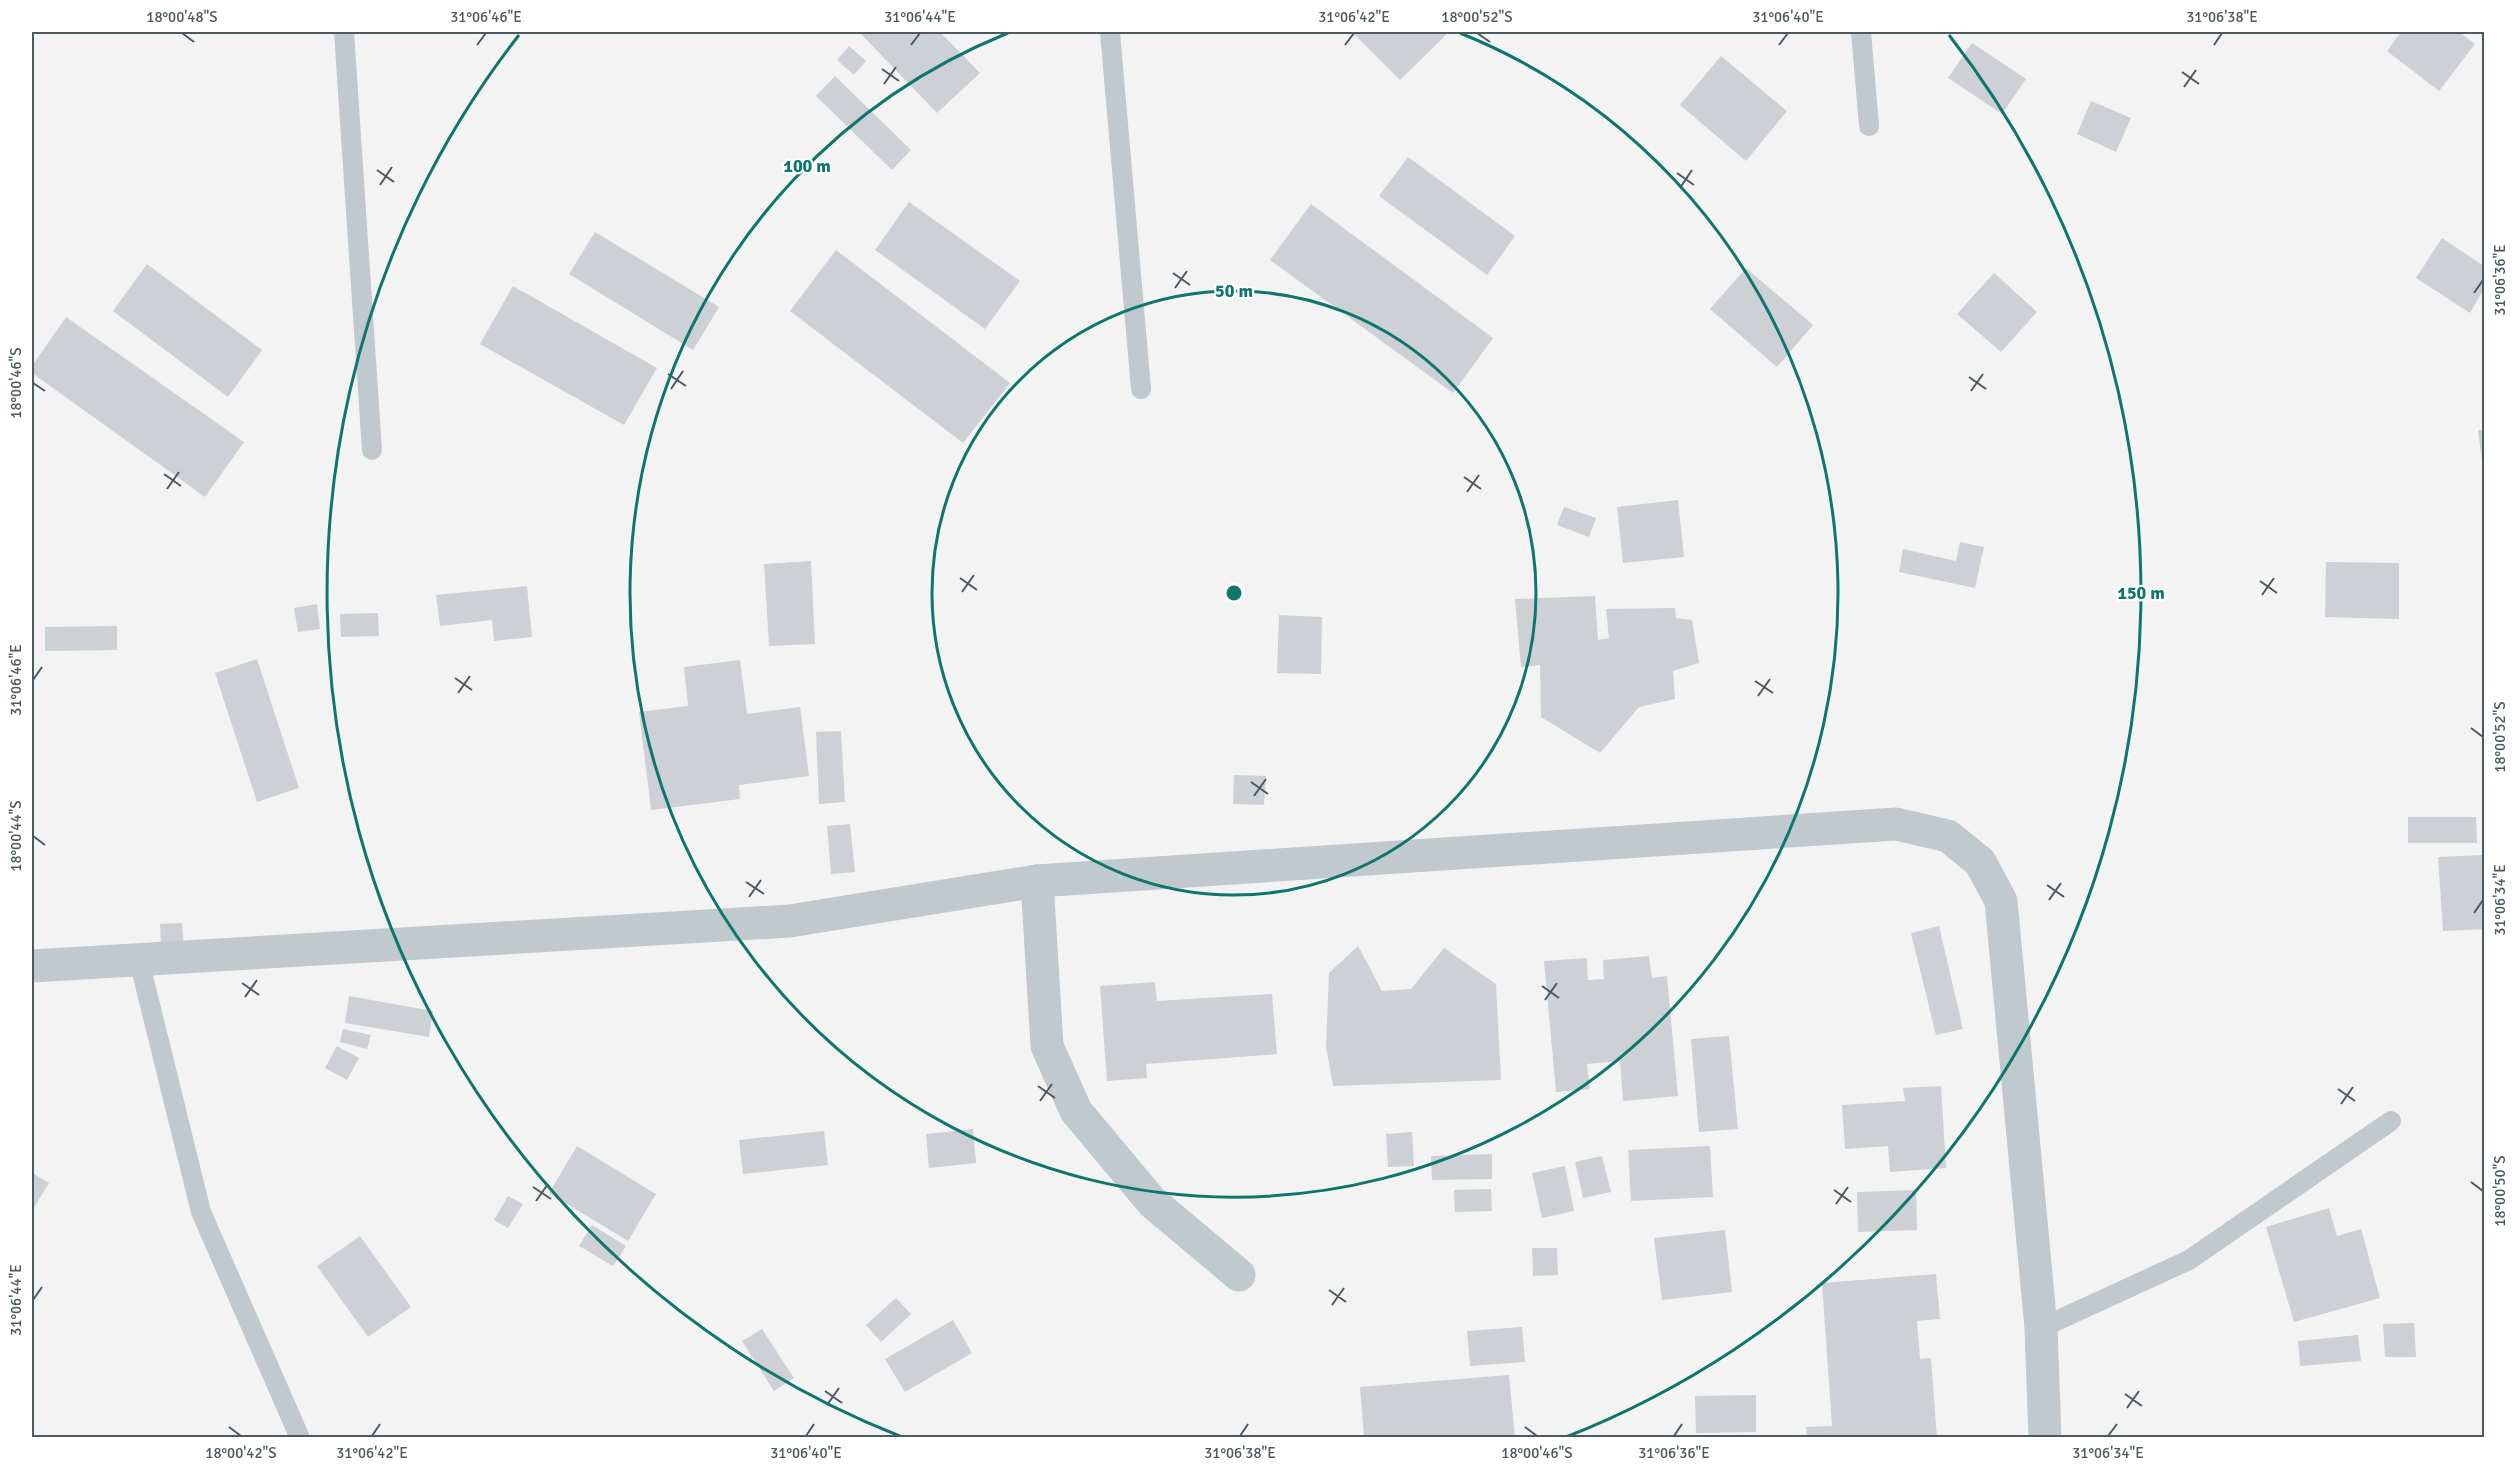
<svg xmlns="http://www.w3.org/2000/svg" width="2516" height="1469" font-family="Signika,sans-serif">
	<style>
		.building { fill: #cdd0d4 }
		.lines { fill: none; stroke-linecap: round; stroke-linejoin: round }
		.service { stroke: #c0c9cd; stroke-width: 20 }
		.minor { stroke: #c0c9cd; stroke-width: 33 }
		.ticks { fill: none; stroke: #4c595e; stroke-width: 2 }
		.ring { fill: none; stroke: #0f766e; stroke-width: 3 }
		.centre { fill: #0f766e; stroke: #fff; stroke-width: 3 }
		.ring-label { font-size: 18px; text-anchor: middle; font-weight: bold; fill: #0f766e; stroke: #fff; stroke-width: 4.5; stroke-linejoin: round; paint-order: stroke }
		.neatline { fill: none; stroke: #4c595e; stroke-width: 2 }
		.ticks-label { font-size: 15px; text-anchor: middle; fill: #4c595e }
	</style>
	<rect width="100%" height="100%" fill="#f4f3f3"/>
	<!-- building -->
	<g class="building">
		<path d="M859,32H940L980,73L937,113Z"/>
		<path d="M1352,32H1442L1446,35L1400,80Z"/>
		<path d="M2401,32H2459L2475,44L2439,91L2387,51Z"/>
		<path d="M1972,43L2026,79L2002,114L1948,78Z"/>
		<path d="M849,46L866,61L854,75L837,60Z"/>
		<path d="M1721,56L1787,111L1746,161L1680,105Z"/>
		<path d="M835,76L911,150L892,170L816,96Z"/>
		<path d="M2091,101L2131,118L2116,152L2077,134Z"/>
		<path d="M1408,157L1515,236L1487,275L1379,196Z"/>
		<path d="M909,202L1020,281L985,329L875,250Z"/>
		<path d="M1311,204L1493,338L1453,393L1270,260Z"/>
		<path d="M595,232L719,307L693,350L569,274Z"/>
		<path d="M2442,238L2484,266V289L2470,313L2416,278Z"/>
		<path d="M836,250L1010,383L963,443L790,311Z"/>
		<path d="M147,264L262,350L228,397L113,311Z"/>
		<path d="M1746,268L1813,325L1777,367L1710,309Z"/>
		<path d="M1994,273L2037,312L2001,352L1957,314Z"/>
		<path d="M513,286L657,368L624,425L480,344Z"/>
		<path d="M66,317L244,442L205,497L32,373V366Z"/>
		<path d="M2478,430H2484V470H2483Z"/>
		<path d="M1678,500L1684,557L1623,563L1617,507Z"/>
		<path d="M1564,507L1596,518L1589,537L1557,525Z"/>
		<path d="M1960,542L1984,547L1975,588L1899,572L1903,549L1956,561Z"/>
		<path d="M811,561L815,644L769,646L764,564Z"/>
		<path d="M2326,562L2399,563V619L2325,617Z"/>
		<path d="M527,586L532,637L494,641L492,620L440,626L436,595Z"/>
		<path d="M1595,596L1598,640L1609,638L1606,609L1675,608L1676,618L1692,620L1699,663L1673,671L1675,699L1639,707L1600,753L1541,717L1540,665L1521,667L1515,599Z"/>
		<path d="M317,604L320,629L298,632L294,608Z"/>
		<path d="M378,613L379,636L341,637L340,614Z"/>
		<path d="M1279,615L1322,617L1321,674L1277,673Z"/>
		<path d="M117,626V650L45,651V627Z"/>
		<path d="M257,659L299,788L257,802L215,673Z"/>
		<path d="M740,660L747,714L800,707L809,776L739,785L740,799L651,810L639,712L688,706L684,667Z"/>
		<path d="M841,731L845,802L819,804L816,732Z"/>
		<path d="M1234,775L1266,776L1264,805L1233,804Z"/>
		<path d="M2408,817H2476L2477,843H2408Z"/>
		<path d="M850,824L855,872L831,874L827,826Z"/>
		<path d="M2482,855L2484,929L2443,931L2438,857Z"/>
		<path d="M182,923L184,945L161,947L160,924Z"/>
		<path d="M1939,926L1963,1029L1936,1035L1911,933Z"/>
		<path d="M1358,946L1382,991L1411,989L1444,948L1496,984L1501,1080L1333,1086L1326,1047L1329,973Z"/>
		<path d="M1649,956L1652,978L1667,976L1678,1096L1623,1101L1620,1061L1587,1064L1590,1089L1556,1092L1544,961L1587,958L1588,980L1604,979L1603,960Z"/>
		<path d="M1155,982L1157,1001L1272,994L1277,1054L1146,1064L1147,1078L1107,1081L1100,986Z"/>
		<path d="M349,996L433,1011L429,1037L345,1023Z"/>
		<path d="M343,1029L371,1035L367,1049L340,1042Z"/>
		<path d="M1729,1036L1738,1129L1699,1132L1691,1039Z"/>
		<path d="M337,1046L359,1058L347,1080L325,1068Z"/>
		<path d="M1941,1086L1946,1168L1890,1172L1888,1146L1845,1149L1842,1105L1905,1101L1903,1088Z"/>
		<path d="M973,1129L976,1163L929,1168L926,1134Z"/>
		<path d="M824,1131L828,1165L743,1174L739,1140Z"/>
		<path d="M1412,1132L1414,1166L1388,1167L1386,1134Z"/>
		<path d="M577,1146L656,1194L628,1241L549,1193Z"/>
		<path d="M1710,1146L1713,1197L1631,1201L1628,1150Z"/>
		<path d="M1492,1154V1179L1432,1180L1431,1156Z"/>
		<path d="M1602,1156L1611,1192L1583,1198L1575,1162Z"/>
		<path d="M1565,1166L1574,1211L1542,1218L1532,1173Z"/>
		<path d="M32,1173L49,1183L32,1211Z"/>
		<path d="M1491,1189L1492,1211L1455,1212L1454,1190Z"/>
		<path d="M1916,1190L1917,1230L1858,1232L1857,1192Z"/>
		<path d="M508,1196L523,1204L508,1228L494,1220Z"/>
		<path d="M2329,1208L2337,1236L2361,1229L2380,1298L2294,1322L2266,1227Z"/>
		<path d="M592,1225L626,1246L613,1266L579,1246Z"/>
		<path d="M1725,1230L1732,1292L1662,1300L1654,1238Z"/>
		<path d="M360,1236L411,1307L368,1337L317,1266Z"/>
		<path d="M1532,1248H1557L1558,1275L1533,1276Z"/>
		<path d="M1936,1274L1940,1319L1917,1321L1920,1359L1931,1358L1937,1438H1807L1806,1427L1832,1426L1822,1283Z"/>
		<path d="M896,1298L911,1314L881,1342L866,1325Z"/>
		<path d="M953,1320L972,1353L905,1392L885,1359Z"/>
		<path d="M2414,1323L2416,1357H2385L2383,1324Z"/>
		<path d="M1522,1327L1525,1362L1470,1366L1467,1331Z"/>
		<path d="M762,1329L794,1378L774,1391L742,1341Z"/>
		<path d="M2358,1335L2361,1361L2300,1366L2298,1341Z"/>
		<path d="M1509,1375L1515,1438H1364L1360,1387Z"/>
		<path d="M1756,1395V1432L1696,1433L1695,1396Z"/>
	</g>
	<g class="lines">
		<!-- service -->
		<g class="service">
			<path d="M344,32L372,450"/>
			<path d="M1110,32L1141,389"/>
			<path d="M1861,32L1869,126"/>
			<path d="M139,960L201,1212L300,1438"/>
			<path d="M2041,1328L2189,1260L2391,1121"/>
		</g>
		<!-- minor -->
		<g class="minor">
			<path d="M1037,881L1047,1046L1076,1111L1152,1202L1239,1275"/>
			<path d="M32,966L790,921L1037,881L1896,824L1948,836L1980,862L2001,901L2041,1328L2045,1438"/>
		</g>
	</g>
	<!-- ticks -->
	<path class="ticks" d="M182,33L194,42M1477,33L1490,42M477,45L486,33M911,45L920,33M1345,45L1354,33M1779,45L1788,33M2214,45L2222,33M882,69L899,81M2182,72L2199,84M884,84L896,67M2184,87L2196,70M377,170L394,182M1677,173L1694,185M380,185L392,167M1680,188L1692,170M1173,273L1190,285M1175,288L1187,271M2474,293L2483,280M668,374L686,386M1969,377L1986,389M33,383L45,391M671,389L683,371M1971,391L1983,374M164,474L181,486M1464,477L1481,489M167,489L179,472M1467,492L1479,475M960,578L977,590M2260,581L2277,593M962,592L974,575M2262,595L2274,578M455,678L472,690M33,680L42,667M1755,681L1773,693M458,693L470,676M1758,696L1770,679M2471,728L2483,737M1251,782L1268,794M1254,796L1266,779M33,836L45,845M746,882L764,894M2047,885L2064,897M749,897L761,880M2049,900L2061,883M2474,913L2483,900M242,983L259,995M1542,986L1559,998M245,997L257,980M1545,1000L1557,983M1038,1086L1055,1098M2338,1089L2355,1101M1040,1101L1052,1084M2341,1104L2353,1087M2471,1182L2483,1191M533,1187L551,1199M1834,1190L1851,1202M536,1201L548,1184M1836,1204L1848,1187M1329,1290L1346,1302M33,1300L42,1287M1332,1305L1344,1288M825,1391L842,1403M2125,1394L2142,1406M827,1405L839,1388M2127,1408L2139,1391M229,1427L241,1436M1525,1427L1537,1436M372,1436L380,1424M806,1436L814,1424M1240,1436L1248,1424M1674,1436L1682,1424M2108,1436L2117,1424"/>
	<!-- distance rings -->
	<g class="ring">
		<circle cx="1234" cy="593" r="302"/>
		<path d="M1460 33A604 604 0 1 1 1008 33"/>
		<path d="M902 1437A907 907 0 0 1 519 35M1949 35A907 907 0 0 1 1566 1437"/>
	</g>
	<circle cx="1234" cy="593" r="9" class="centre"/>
	<g class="ring-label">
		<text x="807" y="172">100 m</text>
		<text x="1234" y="297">50 m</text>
		<text x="2141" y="599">150 m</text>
	</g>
	<!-- border -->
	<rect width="2516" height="1469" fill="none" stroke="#ffffff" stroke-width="66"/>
	<rect x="33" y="33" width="2450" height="1403" class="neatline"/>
	<g class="ticks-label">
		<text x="182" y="22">18°00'48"S</text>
		<text x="486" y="22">31°06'46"E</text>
		<text x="920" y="22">31°06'44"E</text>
		<text x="1354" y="22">31°06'42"E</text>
		<text x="1477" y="22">18°00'52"S</text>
		<text x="1788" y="22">31°06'40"E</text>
		<text x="2222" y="22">31°06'38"E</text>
		<text transform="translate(2500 280) rotate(-90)" y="5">31°06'36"E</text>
		<text transform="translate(16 383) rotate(-90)" y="5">18°00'46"S</text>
		<text transform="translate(16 680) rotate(-90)" y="5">31°06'46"E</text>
		<text transform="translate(2500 737) rotate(-90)" y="5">18°00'52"S</text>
		<text transform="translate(16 836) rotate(-90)" y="5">18°00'44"S</text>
		<text transform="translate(2500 900) rotate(-90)" y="5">31°06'34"E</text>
		<text transform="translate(2500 1191) rotate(-90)" y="5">18°00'50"S</text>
		<text transform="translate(16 1300) rotate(-90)" y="5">31°06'44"E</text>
		<text x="241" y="1458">18°00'42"S</text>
		<text x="372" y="1458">31°06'42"E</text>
		<text x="806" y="1458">31°06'40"E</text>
		<text x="1240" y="1458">31°06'38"E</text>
		<text x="1537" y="1458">18°00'46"S</text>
		<text x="1674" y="1458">31°06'36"E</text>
		<text x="2108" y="1458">31°06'34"E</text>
	</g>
</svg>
